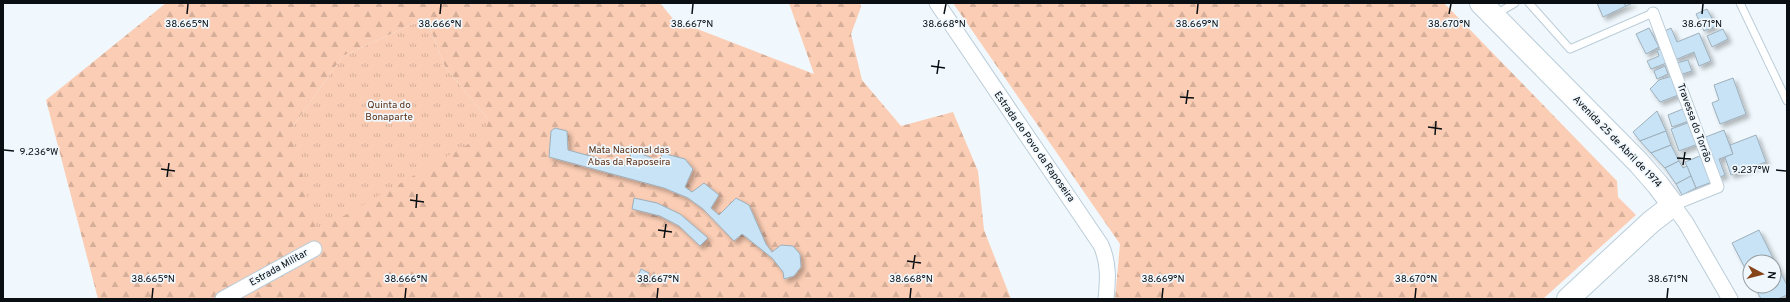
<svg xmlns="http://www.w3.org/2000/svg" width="1790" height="302" font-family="Overpass,sans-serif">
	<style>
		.forest { fill: url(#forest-firs); fill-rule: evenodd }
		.park { fill: url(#park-tufts) }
		.building { fill: #c7e3f5; stroke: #9eafbb; filter: url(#shadow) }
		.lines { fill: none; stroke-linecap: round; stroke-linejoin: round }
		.service-casing { stroke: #bbcdd9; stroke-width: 9 }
		.pedestrian-casing { stroke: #bbcdd9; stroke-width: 13 }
		.minor-casing { stroke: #bbcdd9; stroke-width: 17 }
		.primary-casing { stroke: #bbcdd9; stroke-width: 24 }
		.service { stroke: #fff; stroke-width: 7 }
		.pedestrian { stroke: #fff; stroke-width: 11 }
		.minor { stroke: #fff; stroke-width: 15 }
		.primary { stroke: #fff; stroke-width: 22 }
		.ticks { fill: none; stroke: #090f13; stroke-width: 1.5 }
		.labels { text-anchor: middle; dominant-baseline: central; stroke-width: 3.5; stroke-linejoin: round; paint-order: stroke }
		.park-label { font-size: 10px; fill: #5d3015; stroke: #f0f8fd }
		.street-label { font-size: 10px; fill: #090f13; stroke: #f0f8fd }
		.ticks-label { font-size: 10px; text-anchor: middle; fill: #090f13; stroke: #f0f8fd; stroke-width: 3.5; stroke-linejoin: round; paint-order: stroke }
	</style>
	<defs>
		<pattern id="forest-firs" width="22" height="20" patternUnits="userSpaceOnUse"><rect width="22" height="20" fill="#fbcdb4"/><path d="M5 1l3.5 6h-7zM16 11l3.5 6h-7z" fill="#d6af9a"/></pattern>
		<pattern id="park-tufts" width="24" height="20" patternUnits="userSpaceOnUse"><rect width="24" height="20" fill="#fbcdb4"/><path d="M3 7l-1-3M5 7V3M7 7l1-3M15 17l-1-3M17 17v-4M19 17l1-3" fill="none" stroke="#d6af9a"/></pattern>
		<filter id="shadow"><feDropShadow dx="3.5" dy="3.5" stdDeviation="2" flood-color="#0004"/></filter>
	</defs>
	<rect width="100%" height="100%" fill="#f0f8fd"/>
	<!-- forest -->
	<g class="forest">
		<path d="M166,3H660L674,20L814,74L789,3H860L861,7L851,34L862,80L901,126L953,112L978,171L984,230L1011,299H98L46,100ZM426,18L445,67L489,120L291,129L343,56Z"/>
		<path d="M953,3H1444L1617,181L1618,197L1636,215L1543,299H1115L1120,244Z"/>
	</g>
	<!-- park -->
	<path class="park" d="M426,18L445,67L489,120L484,135L316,232L291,129L343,56Z"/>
	<!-- building -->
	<g class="building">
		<path d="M1597,3H1624L1626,6L1603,17Z"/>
		<path d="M1624,3H1633L1626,6Z"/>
		<path d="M1707,9L1716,26L1704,31L1696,14Z"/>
		<path d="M1649,28L1659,47L1646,54L1636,34Z"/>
		<path d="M1671,28L1677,42L1699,33L1711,61L1699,66L1694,52L1675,60L1663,32Z"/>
		<path d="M1723,29L1728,39L1712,47L1707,36Z"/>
		<path d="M1664,48L1669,62L1651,69L1647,61L1659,56L1657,50Z"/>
		<path d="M1688,60L1692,71L1679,75L1676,63Z"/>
		<path d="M1665,66L1668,74L1657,79L1654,71Z"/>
		<path d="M1675,75L1681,94L1660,102L1650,89L1659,80Z"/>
		<path d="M1733,78L1746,114L1720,124L1712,103L1719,100L1714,85Z"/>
		<path d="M1685,108L1689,121L1672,127L1668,115Z"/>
		<path d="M1657,111L1666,131L1640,141L1633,132Z"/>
		<path d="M1690,122L1698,144L1679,151L1671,129Z"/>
		<path d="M555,128L567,131L568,150L627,166L632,151L650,157L656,164L661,159L662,153L685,159L693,169L685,187L692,192L704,183L719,195L711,208L719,215L736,198L749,205L766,244L772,252L781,245L793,246L800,254L801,267L794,276L784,279L783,272L772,258L742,234L734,241L703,209L688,198L664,188L549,157L551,131Z"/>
		<path d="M1724,130L1733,154L1719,159L1725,175L1718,178L1703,138Z"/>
		<path d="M1666,131L1671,145L1651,153L1640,141Z"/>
		<path d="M1756,135L1766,162L1731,175L1725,157L1733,154L1730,145Z"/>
		<path d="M1671,145L1679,161L1665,168L1651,153Z"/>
		<path d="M1702,155L1712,182L1696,188L1685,162Z"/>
		<path d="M1679,161L1683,168L1687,166L1691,176L1676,184L1665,168Z"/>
		<path d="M1691,176L1696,188L1682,195L1676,184Z"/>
		<path d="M634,198L657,203L680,214L708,238L700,246L679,226L660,216L632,209Z"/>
		<path d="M1759,230L1775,262H1750L1749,276L1732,243Z"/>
		<path d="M1775,262L1787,285V295L1778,299H1761L1754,286H1774V263Z"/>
		<path d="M641,269L649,273L645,282L637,278Z"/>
	</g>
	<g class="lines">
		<defs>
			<g id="service">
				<path d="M1529,3L1570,49L1653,13"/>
				<path d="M1740,3L1787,101"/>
				<path d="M1496,14L1515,3"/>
			</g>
			<path id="pedestrian" d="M1653,13L1718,187L1673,205"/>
			<g id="minor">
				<path d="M937,3L1101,245C1109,263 1108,279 1106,299"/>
				<path d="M1673,205L1686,223L1730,299"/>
				<path d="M223,299L314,249"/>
			</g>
			<path id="primary" d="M1481,3L1638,162L1658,185L1673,205L1651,222L1568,299"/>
		</defs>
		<!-- service casing -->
		<use href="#service" class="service-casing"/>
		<!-- pedestrian casing -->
		<use href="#pedestrian" class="pedestrian-casing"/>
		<!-- minor casing -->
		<use href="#minor" class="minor-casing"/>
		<!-- primary casing -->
		<use href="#primary" class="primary-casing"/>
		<!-- service -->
		<use href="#service" class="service"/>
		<!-- pedestrian -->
		<use href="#pedestrian" class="pedestrian"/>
		<!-- minor -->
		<use href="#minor" class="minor"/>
		<!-- primary -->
		<use href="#primary" class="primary"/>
	</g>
	<!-- ticks -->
	<path class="ticks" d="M187,14L188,4M440,14L441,4M692,14L693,4M944,14L946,4M1197,14L1198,4M1449,14L1451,4M1702,14L1703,4M931,66L945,68M937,74L939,60M1180,97L1194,98M1186,104L1188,90M1428,127L1442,129M1435,135L1436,121M4,150L14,151M1677,158L1691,159M1683,165L1685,152M161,169L175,171M1776,170L1786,171M167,177L169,163M410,200L424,202M416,208L417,194M658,230L672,232M664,238L666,224M907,261L921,263M913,269L915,255M152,298L153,288M405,298L406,288M657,298L658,288M910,298L911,288M1162,298L1163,288M1415,298L1416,288M1667,298L1668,288"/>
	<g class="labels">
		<!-- park labels -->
		<g class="park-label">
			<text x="389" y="105">Quinta do<tspan x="389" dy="12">Bonaparte</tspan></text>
			<text x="629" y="150">Mata Nacional das<tspan x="629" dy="12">Abas da Raposeira</tspan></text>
		</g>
		<!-- street labels -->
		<g class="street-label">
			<text transform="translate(1694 123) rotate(70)">Travessa do Torrão</text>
			<text transform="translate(1617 142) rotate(46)">Avenida 25 de Abril de 1974</text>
			<text transform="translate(1034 147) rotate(55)">Estrada do Povo da Raposeira</text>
			<text transform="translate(279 268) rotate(-29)">Estrada Militar</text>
		</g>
	</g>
	<g class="ticks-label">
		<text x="187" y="27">38.665°N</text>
		<text x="440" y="27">38.666°N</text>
		<text x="692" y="27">38.667°N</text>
		<text x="944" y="27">38.668°N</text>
		<text x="1197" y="27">38.669°N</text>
		<text x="1449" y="27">38.670°N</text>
		<text x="1702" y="27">38.671°N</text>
		<text x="39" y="155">9.236°W</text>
		<text x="1751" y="173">9.237°W</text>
		<text x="153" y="282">38.665°N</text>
		<text x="406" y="282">38.666°N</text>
		<text x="658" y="282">38.667°N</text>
		<text x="911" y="282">38.668°N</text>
		<text x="1163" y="282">38.669°N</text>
		<text x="1416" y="282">38.670°N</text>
		<text x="1668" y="282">38.671°N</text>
	</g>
	<!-- border -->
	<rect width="1790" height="302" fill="none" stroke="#090f13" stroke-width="8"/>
	<!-- north arrow -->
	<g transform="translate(1762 274) rotate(97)"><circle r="19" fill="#f0f8fd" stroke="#949b9f"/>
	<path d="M0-3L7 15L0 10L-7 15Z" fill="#884419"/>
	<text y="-6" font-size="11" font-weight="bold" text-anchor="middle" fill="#090f13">N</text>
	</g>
</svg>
